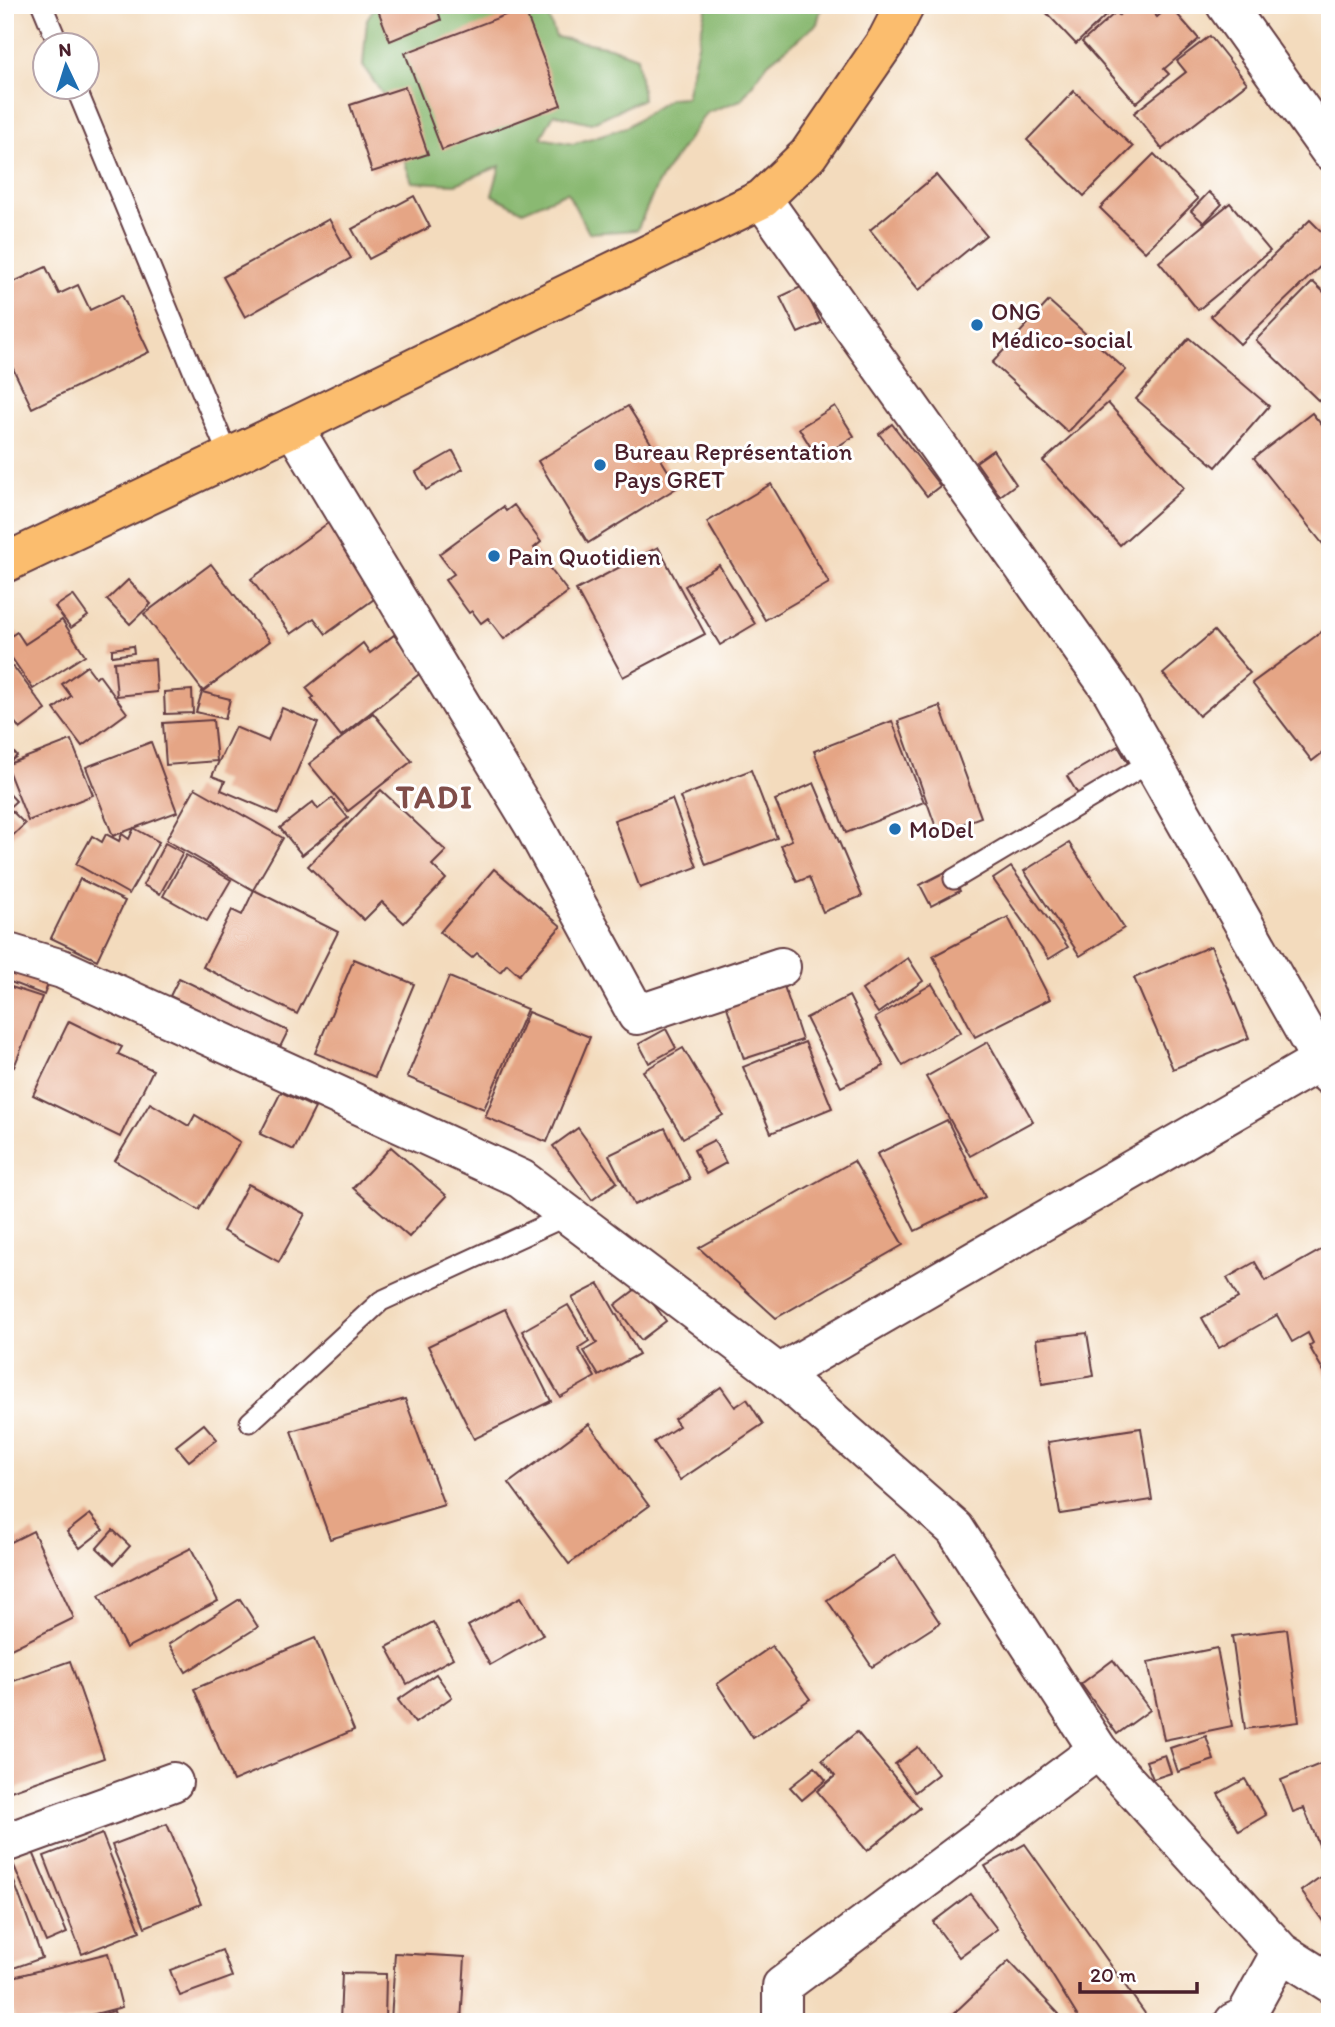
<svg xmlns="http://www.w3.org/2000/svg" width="1335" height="2027" font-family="Itim,sans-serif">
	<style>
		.forest { fill: #8ab972; stroke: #6a6c4e; stroke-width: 2 }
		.building { fill: #e5a585 }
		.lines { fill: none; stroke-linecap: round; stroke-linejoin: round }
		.lane-casing { stroke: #633b41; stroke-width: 23 }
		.street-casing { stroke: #633b41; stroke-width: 42 }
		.primary-casing { stroke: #633b41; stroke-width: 42 }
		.lane { stroke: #fff; stroke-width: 19 }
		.street { stroke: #fff; stroke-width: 38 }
		.primary { stroke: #fbbd6e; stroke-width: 38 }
		.poi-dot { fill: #1f6fb2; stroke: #fff; stroke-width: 2.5 }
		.labels { text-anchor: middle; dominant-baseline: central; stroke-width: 6; stroke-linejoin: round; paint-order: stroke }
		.poi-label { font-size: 24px; fill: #4a1f2b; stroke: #fff; text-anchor: start }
		.district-label { font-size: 32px; font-weight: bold; letter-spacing: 2px; fill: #804e4a; stroke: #fff }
	</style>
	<rect width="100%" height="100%" fill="#fff"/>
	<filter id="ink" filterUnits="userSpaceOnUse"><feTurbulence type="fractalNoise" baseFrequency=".0143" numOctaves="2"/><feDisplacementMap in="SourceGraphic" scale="14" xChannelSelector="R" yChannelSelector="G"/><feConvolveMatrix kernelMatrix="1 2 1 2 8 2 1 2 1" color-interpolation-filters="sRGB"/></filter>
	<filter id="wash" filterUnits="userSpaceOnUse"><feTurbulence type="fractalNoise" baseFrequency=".00686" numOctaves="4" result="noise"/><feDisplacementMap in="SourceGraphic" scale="28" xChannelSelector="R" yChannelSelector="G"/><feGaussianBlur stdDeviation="1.57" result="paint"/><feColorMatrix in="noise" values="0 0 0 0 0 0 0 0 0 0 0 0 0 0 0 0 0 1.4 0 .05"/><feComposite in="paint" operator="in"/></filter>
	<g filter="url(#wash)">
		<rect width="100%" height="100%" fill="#f3dbbd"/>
		<!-- forest -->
		<path class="forest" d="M376,5H544L556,37L610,47L637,57L643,99L591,123L554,114L541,138L573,144L626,127L670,98L686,97L707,5H822L817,24L768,63L741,100L706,113L658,183L637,230L589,233L567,192L523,211L492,195L500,166L456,184L412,182L398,144L390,105L363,66L367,19Z"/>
		<g id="blocks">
			<!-- building -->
			<g class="building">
				<path d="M376,5H436L441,20L390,41Z"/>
				<path d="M1039,5H1117L1076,44Z"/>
				<path d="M1130,5H1147L1157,17L1170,6L1199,39L1164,69L1169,74L1136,103L1082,42L1116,12L1119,15Z"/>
				<path d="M524,8L561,105L442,150L405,53Z"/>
				<path d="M1210,36L1247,83L1162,149L1134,113L1186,72L1177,61Z"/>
				<path d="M405,87L428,154L372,172L350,105Z"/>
				<path d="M1074,91L1133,147L1084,196L1027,140Z"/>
				<path d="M1154,154L1198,199L1145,252L1100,208Z"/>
				<path d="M936,175L986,235L919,290L870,230Z"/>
				<path d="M1209,192L1222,204L1204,223L1191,211Z"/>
				<path d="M414,196L430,227L369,259L352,229Z"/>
				<path d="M1230,203L1270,251L1198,310L1159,262Z"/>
				<path d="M329,219L351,258L245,317L223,277Z"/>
				<path d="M1310,220L1330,240V257L1240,344L1211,316Z"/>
				<path d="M46,267L59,294L78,285L90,310L122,295L149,352L32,408L5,352V286Z"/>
				<path d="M1313,282L1330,298V392L1320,402L1256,340Z"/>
				<path d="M803,286L821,323L798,333L780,297Z"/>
				<path d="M1049,301L1126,370L1068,432L992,363Z"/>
				<path d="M1189,338L1269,406L1216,467L1136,399Z"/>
				<path d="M1108,403L1184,488L1120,545L1043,461Z"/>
				<path d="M628,406L678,487L588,543L538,461Z"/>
				<path d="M835,406L854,436L818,459L799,428Z"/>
				<path d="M1312,413L1330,435V553L1254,458Z"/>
				<path d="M892,424L940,486L927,496L879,434Z"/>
				<path d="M993,450L1016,484L1000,496L976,462Z"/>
				<path d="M453,451L463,469L426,490L416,472Z"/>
				<path d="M771,484L829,583L765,620L707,522Z"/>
				<path d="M514,505L541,542L534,548L568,592L504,639L488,618L481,623L472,611L469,613L445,580L454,574L439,554L503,507L506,511Z"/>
				<path d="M328,523L385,591L326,634L314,618L291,634L251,579Z"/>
				<path d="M658,547L705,634L623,677L576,590Z"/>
				<path d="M211,564L270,641L203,691L144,614Z"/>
				<path d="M719,565L755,624L720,645L685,586Z"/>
				<path d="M128,580L151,604L130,624L107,600Z"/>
				<path d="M73,595L88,616L71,628L55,607Z"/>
				<path d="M62,620L85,655L33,689L5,648V640L17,632L25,644Z"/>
				<path d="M1324,630L1330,637V747L1312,761L1252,683Z"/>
				<path d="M1214,631L1250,673L1199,716L1163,674Z"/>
				<path d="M394,635L423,671L341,736L311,699L314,697L306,688L363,643L370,653Z"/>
				<path d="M133,646L134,653L112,656V649Z"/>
				<path d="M155,659L157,692L117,696L114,662Z"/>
				<path d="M13,666L46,710L20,729L5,709V672Z"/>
				<path d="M87,666L96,678L99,675L127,713L82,746L54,709L71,696L62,684Z"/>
				<path d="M192,690L193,713L165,714L164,692Z"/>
				<path d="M202,692L230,699L225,719L196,712Z"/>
				<path d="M940,706L981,817L938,833L898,721Z"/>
				<path d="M282,708L318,723L278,814L221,790L225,781L212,776L235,727L268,741Z"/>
				<path d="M373,713L412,761L348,811L309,764Z"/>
				<path d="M213,720L217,761L166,765L163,723Z"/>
				<path d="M892,721L924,802L846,833L814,751Z"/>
				<path d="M71,740L93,795L28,821L6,765Z"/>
				<path d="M5,742L17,756L5,765Z"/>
				<path d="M151,742L177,812L113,836L86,767Z"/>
				<path d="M1118,746L1132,770L1081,799L1067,776Z"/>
				<path d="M751,770L777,838L706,865L680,797Z"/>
				<path d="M814,783L862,896L823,912L809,877L797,882L781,845L792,840L775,800Z"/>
				<path d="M195,788L283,838L253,890L166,840Z"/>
				<path d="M5,789L16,801L5,811Z"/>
				<path d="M381,790L446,851L432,865L446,879L404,923L382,902L364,920L308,866Z"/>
				<path d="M332,798L348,818L302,855L280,828L313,802L318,809Z"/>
				<path d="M672,799L697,867L640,888L614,820Z"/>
				<path d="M9,808L25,824L9,839L5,835V812Z"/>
				<path d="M134,828L159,842L129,894L76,864L92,836L102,842L106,834L119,841L122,834L129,839Z"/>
				<path d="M165,843L183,853L160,894L143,885Z"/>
				<path d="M1069,843L1124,928L1080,956L1024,871Z"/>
				<path d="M186,855L231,880L207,921L163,896Z"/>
				<path d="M1011,867L1068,947L1049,959L993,879Z"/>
				<path d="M494,869L561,926L519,975L507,964L500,972L477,953L472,958L440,932Z"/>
				<path d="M949,870L960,891L931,906L920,885Z"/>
				<path d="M80,879L125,901L97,960L51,938Z"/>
				<path d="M254,890L338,932L297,1014L203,967L232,910L242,915Z"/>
				<path d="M1008,917L1050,999L975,1037L933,956Z"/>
				<path d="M1211,946L1249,1038L1173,1069L1134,978Z"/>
				<path d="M908,958L923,981L878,1013L862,990Z"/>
				<path d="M354,959L414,984L375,1077L315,1053Z"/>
				<path d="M5,965L49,981L44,995L5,980Z"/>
				<path d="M449,977L527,1009L484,1109L407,1077Z"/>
				<path d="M179,978L288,1031L279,1049L170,996Z"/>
				<path d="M932,984L961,1032L903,1066L875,1018Z"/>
				<path d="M5,985L42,997L14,1067L5,1061Z"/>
				<path d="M784,986L802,1040L744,1059L726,1004Z"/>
				<path d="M849,996L884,1066L841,1087L806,1018Z"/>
				<path d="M528,1012L590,1037L547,1142L485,1117Z"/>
				<path d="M69,1021L122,1047L118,1054L153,1070L120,1137L33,1095Z"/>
				<path d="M666,1029L676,1048L649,1063L639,1044Z"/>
				<path d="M805,1042L832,1108L771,1133L743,1067Z"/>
				<path d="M988,1042L1033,1121L970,1156L926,1077Z"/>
				<path d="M683,1048L723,1115L683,1138L643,1071Z"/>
				<path d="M281,1092L315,1108L294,1150L260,1134Z"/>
				<path d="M150,1103L189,1126L195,1115L240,1142L199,1210L115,1161Z"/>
				<path d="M947,1120L985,1197L915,1231L877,1154Z"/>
				<path d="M578,1128L617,1182L592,1200L553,1146Z"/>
				<path d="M665,1128L690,1179L634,1205L609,1155Z"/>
				<path d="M714,1140L726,1163L706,1174L694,1150Z"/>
				<path d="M391,1147L447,1196L409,1237L353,1188Z"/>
				<path d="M854,1161L903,1245L776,1318L699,1248Z"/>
				<path d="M248,1184L305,1214L279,1262L223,1231Z"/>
				<path d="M1330,1245V1382L1309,1346L1313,1343L1308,1333L1292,1342L1277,1315L1219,1348L1202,1318L1238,1298L1227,1278L1255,1262L1266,1281Z"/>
				<path d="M599,1284L639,1354L599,1376L584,1351L597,1343L572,1298Z"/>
				<path d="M640,1286L666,1321L641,1340L615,1305Z"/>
				<path d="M568,1305L589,1341L578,1348L595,1377L560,1397L522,1331Z"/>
				<path d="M505,1309L551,1401L474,1439L428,1346Z"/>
				<path d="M1087,1333L1094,1376L1042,1384L1036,1339Z"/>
				<path d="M721,1387L735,1407L747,1399L763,1424L680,1480L654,1442L679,1426L674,1419Z"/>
				<path d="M405,1399L444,1505L330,1539L291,1431Z"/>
				<path d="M204,1424L217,1439L189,1461L176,1446Z"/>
				<path d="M589,1424L649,1506L569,1564L509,1483Z"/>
				<path d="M1141,1428L1152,1500L1060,1514L1048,1442Z"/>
				<path d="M90,1514L103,1530L80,1548L67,1532Z"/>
				<path d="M113,1530L130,1546L114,1564L97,1548Z"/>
				<path d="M33,1531L74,1618L5,1652V1545Z"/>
				<path d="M191,1548L218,1601L126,1648L99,1595Z"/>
				<path d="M895,1555L940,1623L872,1667L827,1600Z"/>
				<path d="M521,1597L543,1635L490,1665L468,1626Z"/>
				<path d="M240,1599L258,1627L186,1672L169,1644Z"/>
				<path d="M433,1622L453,1658L407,1684L387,1647Z"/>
				<path d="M1287,1629L1299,1722L1245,1729L1232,1636Z"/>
				<path d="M315,1638L354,1730L233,1781L194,1689Z"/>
				<path d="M772,1646L810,1699L753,1738L717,1684Z"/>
				<path d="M1217,1648L1232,1726L1164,1740L1148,1662Z"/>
				<path d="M1326,1651H1330V1696H1328Z"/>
				<path d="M1113,1660L1150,1710L1117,1734L1081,1684Z"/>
				<path d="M70,1661L104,1758L8,1792L5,1786V1684Z"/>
				<path d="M436,1674L452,1697L415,1723L398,1700Z"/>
				<path d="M857,1732L920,1808L867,1851L817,1791L835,1776L822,1760Z"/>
				<path d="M1206,1736L1214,1760L1178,1772L1170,1748Z"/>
				<path d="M918,1747L938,1774L915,1792L895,1764Z"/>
				<path d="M1165,1755L1171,1773L1153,1779L1146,1761Z"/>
				<path d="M1330,1760V1860L1326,1862L1304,1808L1293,1812L1281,1780Z"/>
				<path d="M815,1767L826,1780L802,1800L790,1787Z"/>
				<path d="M1245,1779L1266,1815L1239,1831L1218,1794Z"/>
				<path d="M167,1824L201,1904L145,1927L112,1845Z"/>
				<path d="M102,1834L140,1931L82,1954L44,1856Z"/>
				<path d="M1025,1844L1151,2022H1081L985,1866Z"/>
				<path d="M33,1852L67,1933L46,1942L12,1861Z"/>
				<path d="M1330,1870V1931L1301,1891Z"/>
				<path d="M12,1876L42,1958L5,1971V1878Z"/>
				<path d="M970,1894L997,1929L959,1957L933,1922Z"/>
				<path d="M222,1950L232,1977L180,1996L170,1970Z"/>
				<path d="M108,1953L122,2007L64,2022H15L5,1979Z"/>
				<path d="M395,1953L465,1957L461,2022H391Z"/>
				<path d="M1009,1961L1059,2014L1051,2022H951L948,2019Z"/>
				<path d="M342,1973L386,1974L385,2022H340Z"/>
				<path d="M114,2011L117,2022H79V2021Z"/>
			</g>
		</g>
	</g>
	<g filter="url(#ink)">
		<use href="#blocks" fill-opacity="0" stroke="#633b41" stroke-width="2"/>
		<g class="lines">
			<defs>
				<g id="lane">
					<path d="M42,5L59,46"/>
					<path d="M76,88L229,457"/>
					<path d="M954,879L1152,761"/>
					<path d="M250,1422L381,1301L568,1215"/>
				</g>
				<g id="street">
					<path d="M1226,5L1330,151"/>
					<path d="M762,199L1112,691L1330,1076"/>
					<path d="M293,427L533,824L637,1015L781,967"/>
					<path d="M5,952L62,969L521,1179L779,1374L955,1529L1098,1750L1281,1952L1330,1983"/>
					<path d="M779,1374L1320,1061"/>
					<path d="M5,1843L173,1782"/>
					<path d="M782,2022V1986L1098,1750"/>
					<path d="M1234,2022L1245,2017L1281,1952"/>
				</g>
				<path id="primary" d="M5,563L293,427L762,199L808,155L887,40L905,5"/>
			</defs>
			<!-- lane casing -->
			<use href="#lane" class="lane-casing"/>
			<!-- street casing -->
			<use href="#street" class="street-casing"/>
			<!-- primary casing -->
			<use href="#primary" class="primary-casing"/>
			<!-- lane -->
			<use href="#lane" class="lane"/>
			<!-- street -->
			<use href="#street" class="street"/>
			<!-- primary -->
			<use href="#primary" class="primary"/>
		</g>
	</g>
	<!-- markers -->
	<g class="poi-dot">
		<circle cx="977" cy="325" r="7"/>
		<circle cx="600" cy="465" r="7"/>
		<circle cx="494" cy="556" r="7"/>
		<circle cx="895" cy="829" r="7"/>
	</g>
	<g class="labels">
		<!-- poi labels -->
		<g class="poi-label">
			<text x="991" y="311">ONG<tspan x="991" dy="28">Médico-social</tspan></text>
			<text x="614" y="451">Bureau Représentation<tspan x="614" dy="28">Pays GRET</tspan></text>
			<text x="508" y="556">Pain Quotidien</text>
			<text x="909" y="829">MoDel</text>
		</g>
		<!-- district labels -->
		<g class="district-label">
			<text x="435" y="797">TADI</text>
		</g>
	</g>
	<!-- margin -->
	<rect width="1335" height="2027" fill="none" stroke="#fff" stroke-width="28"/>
	<!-- north arrow -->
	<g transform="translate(66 66) rotate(356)"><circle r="33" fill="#ffffff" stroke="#b7a5aa" stroke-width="2"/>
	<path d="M0-5L12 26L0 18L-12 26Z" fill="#1f6fb2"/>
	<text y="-10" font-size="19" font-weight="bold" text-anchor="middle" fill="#4a1f2b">N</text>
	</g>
	<!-- scale -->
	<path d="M1080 1982v10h117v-10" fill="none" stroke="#4a1f2b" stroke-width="3.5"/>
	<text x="1090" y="1982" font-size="21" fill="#4a1f2b" stroke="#ffffff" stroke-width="5" paint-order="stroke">20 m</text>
</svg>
